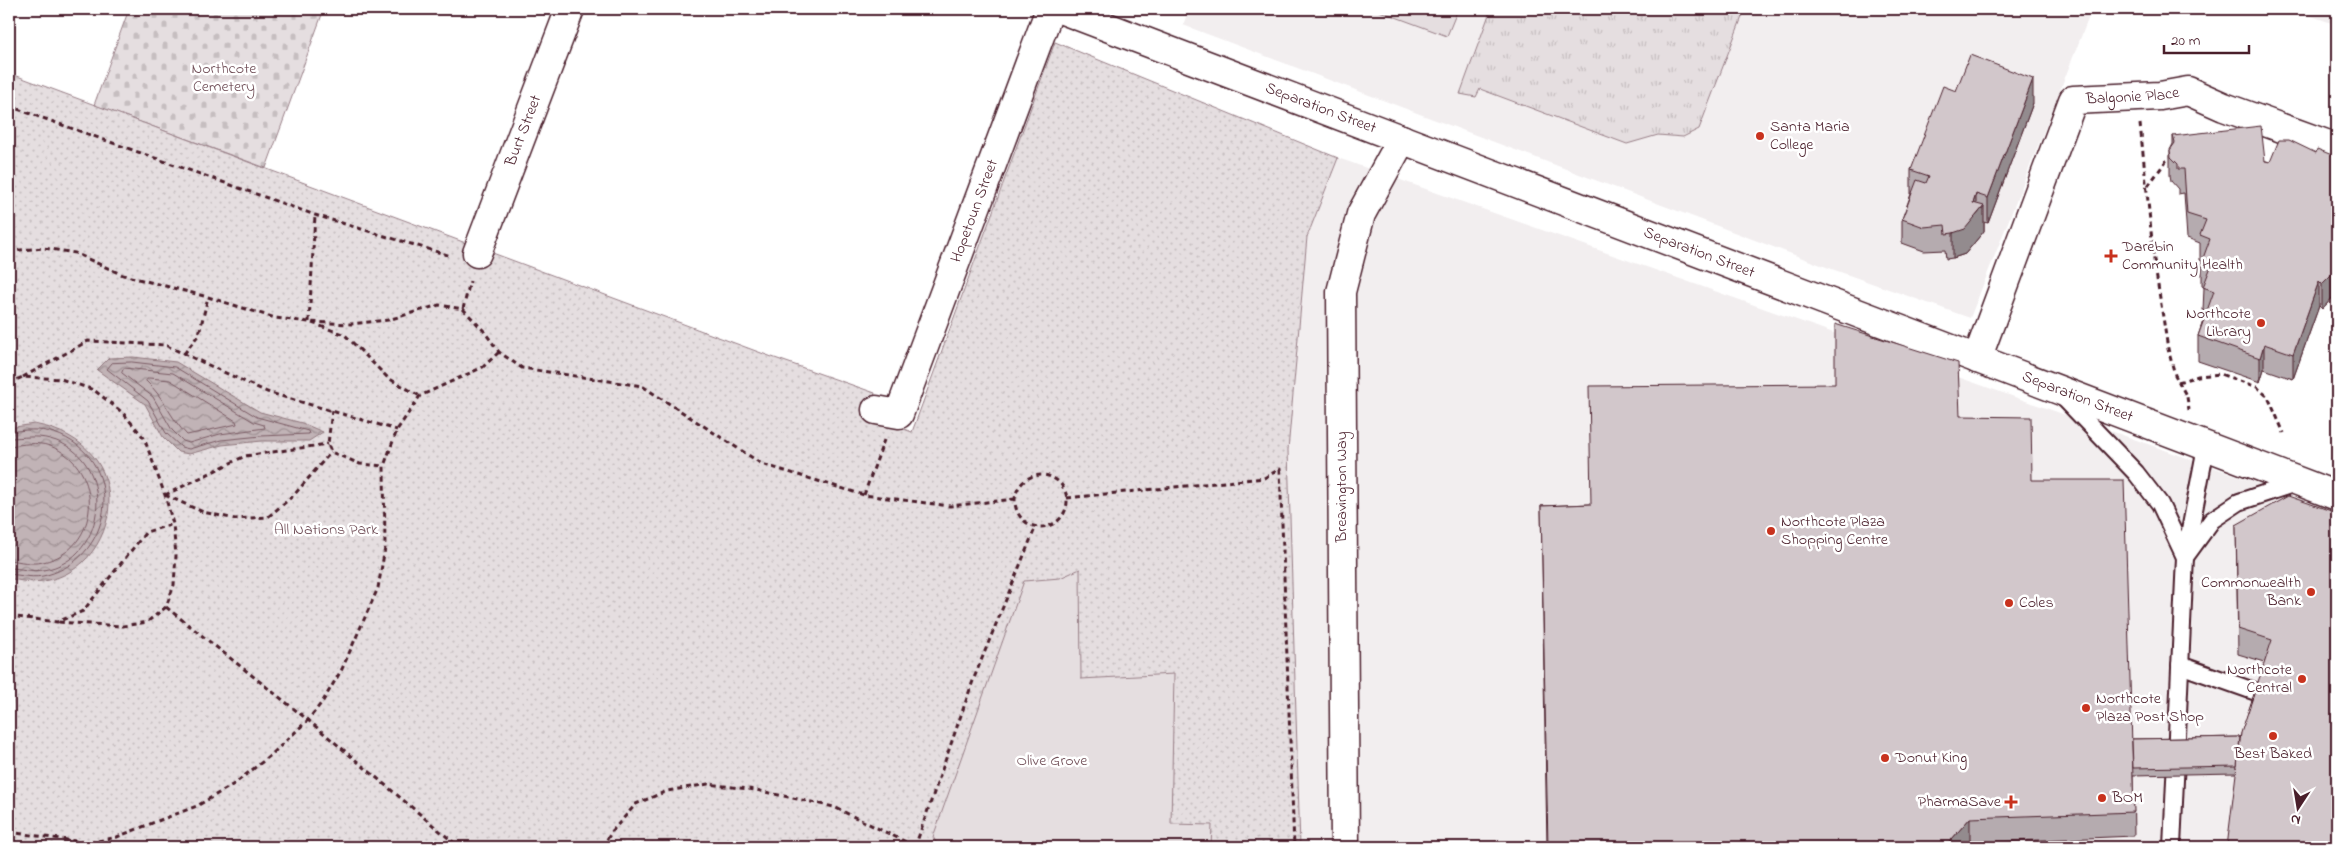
<svg xmlns="http://www.w3.org/2000/svg" width="2346" height="856" font-family="'Indie Flower',sans-serif">
	<style>
		.built { fill: #f2eeef }
		.grass { fill: url(#grass-tufts); stroke: #987e86 }
		.cemetery { fill: url(#cemetery-stones); stroke: #987e86 }
		.park { fill: url(#park-dots); stroke: #987e86 }
		.garden { fill: #e5dee0; stroke: #987e86 }
		.water { fill: url(#water-waves); stroke: #91787e }
		.lines { fill: none; stroke-linecap: round; stroke-linejoin: round }
		.shore { stroke: #7a5a63; stroke-width: 1 }
		.service-casing { stroke: #4a1f2b; stroke-width: 20 }
		.minor-casing { stroke: #4a1f2b; stroke-width: 31 }
		.tertiary-casing { stroke: #4a1f2b; stroke-width: 31 }
		.path { stroke: #4a1f2b; stroke-width: 3; stroke-dasharray: 5 4; stroke-linecap: butt }
		.service { stroke: #fff; stroke-width: 16 }
		.minor { stroke: #fff; stroke-width: 28 }
		.tertiary { stroke: #fff; stroke-width: 28 }
		.wall { fill: #b5abaf; stroke: #4a1f2b }
		.shaded-wall { fill: #938b8e; stroke: #4a1f2b }
		.building { fill: #d2c7cb; stroke: #4a1f2b }
		.poi-dot { fill: #c8321e; stroke: #fff; stroke-width: 2 }
		.labels { text-anchor: middle; dominant-baseline: central; stroke-width: 5; stroke-linejoin: round; paint-order: stroke }
		.park-label { font-size: 16px; fill: #714f58; stroke: #fff }
		.street-label { font-size: 16px; fill: #4a1f2b; stroke: #fff }
		.poi-label { font-size: 16px; fill: #4a1f2b; stroke: #fff; text-anchor: start }
	</style>
	<defs>
		<pattern id="grass-tufts" width="24" height="20" patternUnits="userSpaceOnUse" patternTransform="scale(1.25)"><rect width="24" height="20" fill="#e5dee0"/><path d="M3 7l-1-3M5 7V3M7 7l1-3M15 17l-1-3M17 17v-4M19 17l1-3" fill="none" stroke="#c6bec0"/></pattern>
		<pattern id="cemetery-stones" width="16" height="16" patternUnits="userSpaceOnUse" patternTransform="scale(1.25)"><rect width="16" height="16" fill="#e5dee0"/><path d="M2 7V4a2 2 0 0 1 4 0v3zM10 15v-3a2 2 0 0 1 4 0v3z" fill="#c6bec0"/></pattern>
		<pattern id="park-dots" width="8" height="8" patternUnits="userSpaceOnUse" patternTransform="scale(1.25)"><rect width="8" height="8" fill="#e5dee0"/><path d="M2 2h.1M6 6h.1" fill="none" stroke="#c6bec0" stroke-width="1.8" stroke-linecap="round"/></pattern>
		<pattern id="water-waves" width="16" height="10" patternUnits="userSpaceOnUse" patternTransform="scale(1.25)"><rect width="16" height="10" fill="#c1b3b6"/><path d="M0 5q4-4 8 0t8 0" fill="none" stroke="#9f9194"/></pattern>
	</defs>
	<rect width="100%" height="100%" fill="#fff"/>
	<filter id="ink" filterUnits="userSpaceOnUse"><feTurbulence type="fractalNoise" baseFrequency=".02" numOctaves="2"/><feDisplacementMap in="SourceGraphic" scale="10" xChannelSelector="R" yChannelSelector="G"/><feConvolveMatrix kernelMatrix="1 2 1 2 8 2 1 2 1" color-interpolation-filters="sRGB"/></filter>
	<g filter="url(#ink)">
		<!-- built -->
		<g class="built">
			<path d="M1189,9H2092L1970,318L1829,268L1183,25Z"/>
			<path d="M2292,9H2337V25Z"/>
			<path d="M1338,158L2337,511V847H1300L1288,450L1307,237Z"/>
		</g>
		<!-- grass -->
		<path class="grass" d="M1491,9H1745L1699,129L1683,137L1658,135L1627,144L1480,89L1476,97L1460,94Z"/>
		<!-- cemetery -->
		<path class="cemetery" d="M129,9H324L266,168L94,105Z"/>
		<!-- park -->
		<path class="park" d="M1055,42L1338,158L1307,237L1288,450L1300,847H9V73L772,357L875,393L868,416L912,432Z"/>
		<!-- garden -->
		<g class="garden">
			<path d="M1374,9H1458L1447,36Z"/>
			<path d="M1080,569L1081,679L1174,674L1171,824L1212,825L1211,847H939L933,837L1024,581L1060,578Z"/>
		</g>
		<!-- water -->
		<g class="water">
			<path d="M133,357L176,362L260,412L302,423L323,432L309,441H262L222,445L189,454L178,452L163,437L145,404L97,370L109,358Z"/>
			<path d="M34,424C161,448 109,608 9,578V428Z"/>
		</g>
		<g class="lines">
			<!-- shore -->
			<g class="shore">
				<path d="M132,362L175,367L257,417L308,431L309,434L261,436L221,440L189,449L181,447L166,433L148,401L107,369L112,363Z"/>
				<path d="M124,368L173,373L254,422L264,425L265,428L220,434L189,443L183,441L172,430L153,397L122,373Z"/>
				<path d="M149,378L170,380L236,421L237,424L187,435C170,418 165,398 146,381Z"/>
				<path d="M9,432C24,430 39,428 54,433C126,457 117,556 47,575C34,579 21,575 9,574"/>
				<path d="M9,438C23,438 36,435 50,439C117,456 110,560 43,570C31,572 20,568 9,568"/>
				<path d="M9,446C23,445 36,441 50,446C106,467 101,550 43,562C31,565 20,561 9,560"/>
			</g>
			<defs>
				<g id="service">
					<path d="M2062,396L2136,473L2160,504L2185,557L2212,520L2239,502L2299,482"/>
					<path d="M2180,665L2262,694"/>
					<path d="M2172,847L2185,557L2206,447"/>
				</g>
				<g id="minor">
					<path id="s1" d="M477,253L570,9"/>
					<path id="s2" d="M1977,359L2073,100L2160,96L2188,91L2224,107L2337,148"/>
					<path id="s3" d="M876,410L899,414L1050,9"/>
					<path d="M1345,847L1341,292L1361,214L1402,139"/>
				</g>
				<g id="tertiary">
					<path id="s4" d="M1060,9L2337,496"/>
				</g>
			</defs>
			<!-- service casing -->
			<use href="#service" class="service-casing"/>
			<!-- minor casing -->
			<use href="#minor" class="minor-casing"/>
			<!-- tertiary casing -->
			<use href="#tertiary" class="tertiary-casing"/>
			<!-- path -->
			<g class="path">
				<path d="M9,106L315,215L451,256"/>
				<path d="M2140,124L2154,260L2168,349L2175,375L2187,397L2189,410"/>
				<path d="M2148,186L2166,161L2172,157"/>
				<path d="M9,251L44,248L75,253L123,275L208,297L275,318L309,322L351,324L388,320L439,305L463,309L484,331L499,352L522,368L642,386L762,464L864,495L950,506L1015,499"/>
				<path d="M463,309L470,281"/>
				<path d="M309,322L315,215"/>
				<path d="M312,323L345,335L388,378L420,396"/>
				<path d="M184,354L199,334L208,297"/>
				<path d="M23,377L88,341L165,345L267,392L397,430"/>
				<path d="M2178,382L2198,376L2220,374L2257,387L2268,397L2284,433"/>
				<path d="M9,383L23,377L61,379L94,390L123,413L144,438L165,495L173,524L176,555L174,585L166,607L147,622L123,626L57,622"/>
				<path d="M332,410L328,444L331,452L360,464L384,466"/>
				<circle cx="1041" cy="501" r="26"/>
				<path d="M165,495L203,512L235,519L268,517L294,495L331,452"/>
				<path d="M165,495L245,456L328,444"/>
				<path d="M864,495L884,440"/>
				<path d="M1067,498L1264,478L1280,469L1294,847"/>
				<path d="M166,607L308,720L459,847"/>
				<path d="M9,616L57,622L83,611L146,532L173,524"/>
				<path d="M9,832L89,843L117,837L155,822L197,806L234,784L271,755L308,720L323,701L342,669L378,588L385,548L384,466L397,430L420,396L483,367L499,352"/>
				<path d="M602,847L613,830L636,804L667,791L708,784L756,790L834,807L916,847"/>
				<path d="M915,847L974,678L1036,526"/>
			</g>
			<!-- service -->
			<use href="#service" class="service"/>
			<!-- minor -->
			<use href="#minor" class="minor"/>
			<!-- tertiary -->
			<use href="#tertiary" class="tertiary"/>
		</g>
		<!-- wall -->
		<g class="wall">
			<path d="M2327,9H2337V12Z"/>
			<path d="M1956,91L2033,103L1988,223L1984,222V231L1965,254L1953,258L1946,259L1945,250L1924,251L1902,243V219L1911,194V170Z"/>
			<path d="M2173,136L2270,162L2316,153L2337,157V293L2322,309L2319,306L2293,379L2264,369L2260,382L2198,361V336L2206,312L2203,311L2204,287L2202,286V261L2200,260V243L2187,238L2184,193L2178,194V189L2171,181L2170,175V150L2173,144Z"/>
			<path d="M1960,416L2032,480L2132,739L2240,737L2265,662L2238,654L2236,525L2337,513L2236,773L2133,775L2134,836L1970,843L1966,847H1547L1541,506L1590,504Z"/>
		</g>
		<!-- shaded-wall -->
		<g class="shaded-wall">
			<path d="M2033,79V103L1988,223V198Z"/>
			<path d="M1976,194V216L1984,206V231L1965,254L1953,258V233L1973,203Z"/>
			<path d="M2337,269V293L2322,309V284Z"/>
			<path d="M2319,281V306L2293,379V354Z"/>
			<path d="M2264,344V369L2260,382V358Z"/>
			<path d="M1970,818V843L1966,847H1945Z"/>
		</g>
		<!-- building -->
		<g class="building">
			<path d="M1970,55L2033,79L1988,198L1976,194L1973,203L1984,206L1965,229L1953,233L1946,234L1945,225L1924,227L1902,219L1917,180L1926,183L1929,176L1911,170L1943,86L1956,91Z"/>
			<path d="M2261,126L2265,161L2270,162L2279,140H2289L2316,153L2317,149L2337,157V269L2322,284L2319,281L2293,354L2264,344L2260,358L2198,336L2214,291L2203,287L2212,264L2202,261L2210,239L2200,235L2206,220L2187,214L2184,169H2178V164L2171,157L2170,150L2175,143L2173,136Z"/>
			<path d="M1835,324L1958,363L1960,416L2031,417L2032,480H2124L2134,812L1970,818L1945,847H1548L1541,506L1591,504L1589,386L1835,384Z"/>
			<path d="M2288,496L2337,513V847H2227L2241,733L2272,640L2238,629L2236,525Z"/>
			<path d="M2240,737L2237,766L2133,768L2132,739Z"/>
		</g>
	</g>
	<!-- markers -->
	<g class="poi-dot">
		<circle cx="1760" cy="136" r="5"/>
		<path d="M2108.5 248.5h5v5h5v5h-5v5h-5v-5h-5v-5h5z"/>
		<circle cx="2261" cy="323" r="5"/>
		<circle cx="1771" cy="531" r="5"/>
		<circle cx="2311" cy="592" r="5"/>
		<circle cx="2009" cy="603" r="5"/>
		<circle cx="2302" cy="679" r="5"/>
		<circle cx="2086" cy="708" r="5"/>
		<circle cx="2273" cy="736" r="5"/>
		<circle cx="1885" cy="758" r="5"/>
		<circle cx="2102" cy="798" r="5"/>
		<path d="M2008.5 794.5h5v5h5v5h-5v5h-5v-5h-5v-5h5z"/>
	</g>
	<g class="labels">
		<!-- park labels -->
		<g class="park-label">
			<text x="224" y="69">Northcote<tspan x="224" dy="18">Cemetery</tspan></text>
			<text x="326" y="530">All Nations Park</text>
			<text x="1052" y="761">Olive Grove</text>
		</g>
		<!-- street labels -->
		<g class="street-label">
			<text stroke="none"><textPath href="#s2" startOffset="336">Balgonie Place</textPath></text>
			<text stroke="none"><textPath href="#s4" startOffset="279">Separation Street</textPath></text>
			<text stroke="none"><textPath href="#s1" startOffset="131">Burt Street</textPath></text>
			<text stroke="none"><textPath href="#s3" startOffset="240">Hopetoun Street</textPath></text>
			<text stroke="none"><textPath href="#s4" startOffset="684">Separation Street</textPath></text>
			<text stroke="none"><textPath href="#s4" startOffset="1089">Separation Street</textPath></text>
			<text transform="translate(1342 487) rotate(-90)">Breavington Way</text>
		</g>
		<!-- poi labels -->
		<g class="poi-label">
			<text x="1770" y="127">Santa Maria<tspan x="1770" dy="18">College</tspan></text>
			<text x="2122" y="247">Darebin<tspan x="2122" dy="18">Community Health</tspan></text>
			<text x="2251" y="314" text-anchor="end">Northcote<tspan x="2251" dy="18">Library</tspan></text>
			<text x="1781" y="522">Northcote Plaza<tspan x="1781" dy="18">Shopping Centre</tspan></text>
			<text x="2301" y="583" text-anchor="end">Commonwealth<tspan x="2301" dy="18">Bank</tspan></text>
			<text x="2019" y="603">Coles</text>
			<text x="2292" y="670" text-anchor="end">Northcote<tspan x="2292" dy="18">Central</tspan></text>
			<text x="2096" y="699">Northcote<tspan x="2096" dy="18">Plaza Post Shop</tspan></text>
			<text x="2273" y="754" text-anchor="middle">Best Baked</text>
			<text x="1895" y="758">Donut King</text>
			<text x="2112" y="798">BOM</text>
			<text x="2001" y="802" text-anchor="end">PharmaSave</text>
		</g>
	</g>
	<!-- margin -->
	<rect width="2346" height="856" fill="none" stroke="#fff" stroke-width="30"/>
	<rect x="15" y="15" width="2316" height="826" fill="none" stroke="#4a1f2b" stroke-width="2" filter="url(#ink)"/>
	<!-- north arrow -->
	<g transform="translate(2298 808) rotate(192)" stroke="#ffffff" stroke-width="4" paint-order="stroke">
	<path d="M0-4L9 19L0 12L-9 19Z" fill="#4a1f2b"/>
	<text y="-8" font-size="14" font-weight="bold" text-anchor="middle" fill="#4a1f2b">N</text>
	</g>
	<!-- scale -->
	<path d="M2164 45v8h85v-8" fill="none" stroke="#4a1f2b" stroke-width="2.5"/>
	<text x="2171" y="45" font-size="15" fill="#4a1f2b" stroke="#ffffff" stroke-width="4" paint-order="stroke">20 m</text>
</svg>
